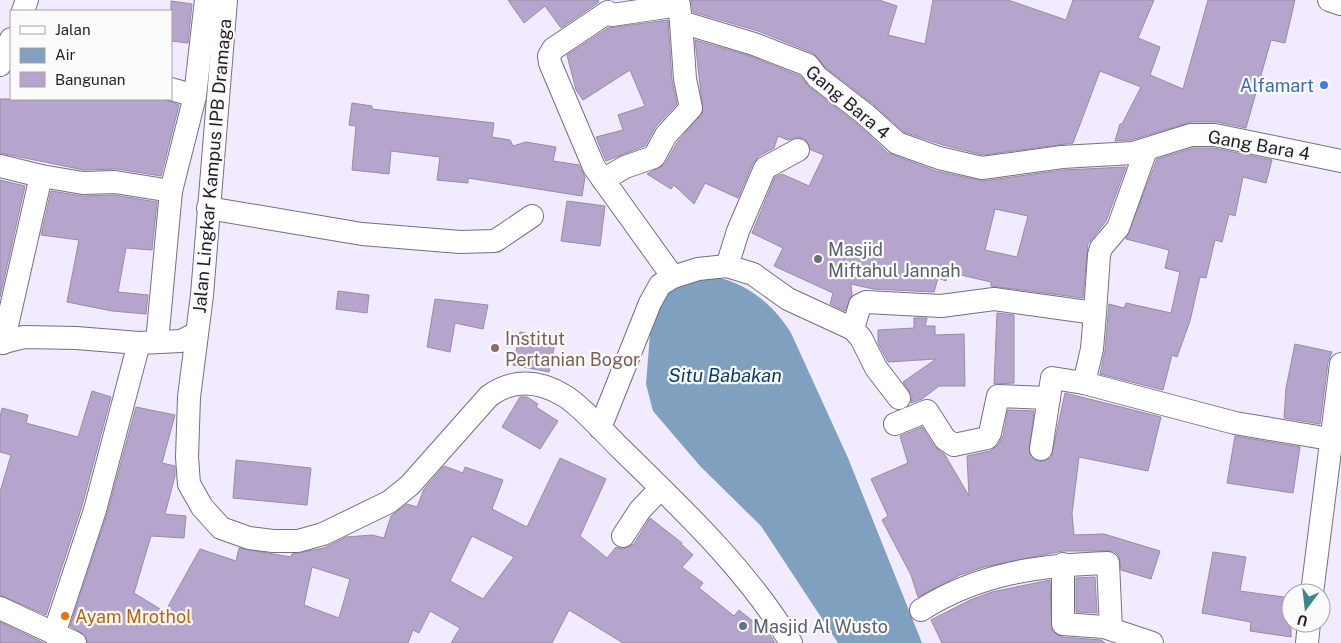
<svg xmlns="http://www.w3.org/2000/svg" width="1341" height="643" font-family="'Public Sans',sans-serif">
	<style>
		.water { fill: #80a0bf }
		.building { fill: #b5a5cc; stroke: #968ca4; fill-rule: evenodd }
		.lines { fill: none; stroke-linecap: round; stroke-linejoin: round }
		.minor-casing { stroke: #776d84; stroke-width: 24 }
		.minor { stroke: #fff; stroke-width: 22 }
		.shop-dot { fill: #3f7fe0; stroke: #fbfbfb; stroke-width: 2 }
		.worship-dot { fill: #6b7280; stroke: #fbfbfb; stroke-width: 2 }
		.education-dot { fill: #8d6e63; stroke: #fbfbfb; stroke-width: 2 }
		.food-dot { fill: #e8710a; stroke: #fbfbfb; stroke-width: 2 }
		.labels { text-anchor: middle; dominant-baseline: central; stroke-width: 4.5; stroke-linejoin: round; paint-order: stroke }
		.shop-label { font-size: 18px; fill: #366cbe; stroke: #fbfbfb; text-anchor: end }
		.street-label { font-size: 18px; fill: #221e27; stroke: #fbfbfb }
		.worship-label { font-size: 18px; fill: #5b616d; stroke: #fbfbfb; text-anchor: start }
		.education-label { font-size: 18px; fill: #785e54; stroke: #fbfbfb; text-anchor: start }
		.food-label { font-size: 18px; fill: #c56008; stroke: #fbfbfb; text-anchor: start }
		.water-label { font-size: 19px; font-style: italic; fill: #083e67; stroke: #fbfbfb }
	</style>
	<rect width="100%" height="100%" fill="#f2eafe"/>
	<!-- water -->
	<path class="water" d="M715,277C747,283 774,305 791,333L848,458L922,643H838L761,526L700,466L653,411L646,384L650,334L648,324L672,283Z"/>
	<!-- building -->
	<g class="building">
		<path d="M508,0H598L599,2L561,28L545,6L524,23Z"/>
		<path d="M691,0H879L897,6L888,35L925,44L933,0H1008L1066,20L1073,0H1154L1138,38L1160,47L1150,75L1183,89L1208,0H1295L1285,43L1271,40L1246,128L1217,122H1191L1131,140L1115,141L1120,124H1122L1141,87L1100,71L1073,143L983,155L943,145L904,132L873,104L826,68L813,53L758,31L693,12Z"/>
		<path d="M171,1L192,4L188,43L171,41Z"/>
		<path d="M668,20L672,80L677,104L656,126L645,146L606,161L596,137L623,130L618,115L645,106L630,70L583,100L576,90L567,55L608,28Z"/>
		<path d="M695,40L750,56L800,76L809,87L857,124L888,153L936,171L983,181L1063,170L1126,167L1106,221L1088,244L1083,298L991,286V282L948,272L946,281L938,278L934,292L873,289L851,284L852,295L845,311L830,304L833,293L774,266L783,248L752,233L775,177L782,174L809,186L824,155L811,150L805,139L798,137L788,140L778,136L774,148L759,156L753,163L738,198L705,183L694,204L674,185L671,189L647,174L665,164L677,143L703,112ZM995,209L1028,216L1017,257L985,250Z"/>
		<path d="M0,99H163L179,105L161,176L117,169L84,170L0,153Z"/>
		<path d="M352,103L372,106V109L494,123L492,137L510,140L513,146L526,142L556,147L553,161L579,165L585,177L582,196L468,178V183L437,180L440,157L391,151L389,174L352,170L356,126L349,125Z"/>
		<path d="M1193,148H1214L1272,160L1266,183L1243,177L1235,216L1229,214L1222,242L1215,240L1206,278L1200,277L1190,321L1177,357L1172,355L1163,390L1100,374L1105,350L1109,304L1124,308L1126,303L1171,313L1180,272L1165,268L1169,250L1126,239L1157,159Z"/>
		<path d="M0,180L25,186L0,297Z"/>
		<path d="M51,191L83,196L114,195L157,202L152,250L126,248L118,292L148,295L146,314L112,311L67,302L79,240L41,235Z"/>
		<path d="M567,201L605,206L600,246L561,241Z"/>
		<path d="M338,291L369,295L367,313L336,309Z"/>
		<path d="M435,299L488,305L483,329L455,323L450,352L427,347Z"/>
		<path d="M997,313L1014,315V383L994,384Z"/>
		<path d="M914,318H927L925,326H935V335L964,334L965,386H939L922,399L911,403L912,396L903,382L936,359L888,362L878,343V330L914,328Z"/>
		<path d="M520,332L556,339L549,372L513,365Z"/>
		<path d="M1295,344L1332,352L1328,362L1320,424L1284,418L1286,388Z"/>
		<path d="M92,391L111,397L82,506L46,615L0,595V492L11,455L0,452V417L2,408L28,415L26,423L78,437Z"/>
		<path d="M1065,393L1161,417L1148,471L1079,457L1072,514L1074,535L1104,534L1160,551L1151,579L1121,570L1119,556L1114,551H1063L984,567L960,575L918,597L911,575L882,520L888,516L871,479L908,463L900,436L922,427L934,446L945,455L969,496L967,456L990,451L998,445L1003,436L1008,410L1034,411L1029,453L1039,462L1051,458Z"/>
		<path d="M520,397H527L538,404L536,407L558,421L540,449L502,427Z"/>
		<path d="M136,407L175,415L162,463L175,466V476L165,514L186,516L184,538L151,536L134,593L165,612L200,549L236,561L239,548L291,557L292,554L324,548L346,537L372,535L384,538L391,516L407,504L417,507L424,489L444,466L463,473L465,467L503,480L492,509L527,527L560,458L606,479L580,536L607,558L616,547L623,549L634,544L650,518L682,543L681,544L693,555L682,567L703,583L699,588L734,616L739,610L770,635L775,643H623L569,610L552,643H451L460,628L430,611L419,633L413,630L408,643H88L85,635L70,626L107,514ZM472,536L514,557L483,599L450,581ZM312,567L350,579L339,618L304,605Z"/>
		<path d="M1235,436L1300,447L1293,493L1227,483Z"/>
		<path d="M236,460L311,468L307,505L233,498Z"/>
		<path d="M1213,552L1246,557L1240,591L1291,598V637L1250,631L1251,622L1202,613Z"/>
		<path d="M1095,577L1097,613L1076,612V578Z"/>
		<path d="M1050,580L1052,631L1062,637L1101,640L1105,643H942L931,620L970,600L992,592Z"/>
		<path d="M0,622L44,643H0Z"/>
	</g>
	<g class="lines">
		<defs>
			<g id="minor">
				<path d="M226,0L202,295L189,397L187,457L189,484L202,507L221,528L249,538L273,541H298L323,534L389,502L410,485L489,396C512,379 538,380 563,395C578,403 605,433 619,447C680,507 746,568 791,643"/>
				<path d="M1329,0L1341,4"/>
				<path d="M23,11L27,0"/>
				<path d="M0,65L11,39"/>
				<path d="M171,89L195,96"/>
				<path d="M0,166L41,176L83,183L115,182L171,191"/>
				<path d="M603,180L625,167L654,157L666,135L691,108L685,79L681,22"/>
				<path d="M208,208L362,234L460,242L495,241L532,216"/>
				<path d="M727,266L738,231L765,168L798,150"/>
				<path d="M673,277L594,167L550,63L549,56L553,49L608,12L612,15L679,5L681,22L754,44L808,65L817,77L865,114L897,143L939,158L982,168L1062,157L1133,153L1191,135H1215L1341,161"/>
				<path d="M1095,313L1099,255L1101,248L1118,228L1146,150"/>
				<path d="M853,329L860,305L866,302L941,306L994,299L1095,313L1092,349L1084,383"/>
				<path d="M157,342L171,191L195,96L206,0"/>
				<path d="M0,343L24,337L76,338L139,343L181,341L197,333"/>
				<path d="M3,343L41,176"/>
				<path d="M895,424L927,411L945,439L954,445L987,438L990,433L998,396L1049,398"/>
				<path d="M600,428L650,303L660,285L673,277L698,269L727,266L753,274L788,299L853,329L861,338L876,368L899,398"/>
				<path d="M1041,449L1052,378L1084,383L1235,423L1330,439"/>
				<path d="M623,536L640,510L660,489"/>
				<path d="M1063,564V624L1104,627L1152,643"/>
				<path d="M1312,593L1341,364"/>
				<path d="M0,608L75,643"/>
				<path d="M921,610C979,573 1041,565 1108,563L1111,629"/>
				<path d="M54,634L95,510L139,343"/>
				<path d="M1307,643L1309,623"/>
			</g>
		</defs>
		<!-- minor casing -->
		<use href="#minor" class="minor-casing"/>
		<!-- minor -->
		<use href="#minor" class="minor"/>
	</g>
	<!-- markers -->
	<circle class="shop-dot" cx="1324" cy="85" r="5"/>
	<g class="worship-dot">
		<circle cx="818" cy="259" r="5"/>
		<circle cx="743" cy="626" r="5"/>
	</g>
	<circle class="education-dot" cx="495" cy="348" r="5"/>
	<circle class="food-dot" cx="65" cy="616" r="5"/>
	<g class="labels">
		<!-- shop labels -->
		<g class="shop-label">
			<text x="1314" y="85">Alfamart</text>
		</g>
		<!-- street labels -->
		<g class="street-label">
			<text transform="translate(848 102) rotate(40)">Gang Bara 4</text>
			<text transform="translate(1259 145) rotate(10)">Gang Bara 4</text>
			<text transform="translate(212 166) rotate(-85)">Jalan Lingkar Kampus IPB Dramaga</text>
		</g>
		<!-- worship labels -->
		<g class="worship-label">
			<text x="828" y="249">Masjid<tspan x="828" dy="21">Miftahul Jannah</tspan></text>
			<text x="753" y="626">Masjid Al Wusto</text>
		</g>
		<!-- education labels -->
		<g class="education-label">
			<text x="505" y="338">Institut<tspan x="505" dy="21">Pertanian Bogor</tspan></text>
		</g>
		<!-- food labels -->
		<g class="food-label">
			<text x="75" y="616">Ayam Mrothol</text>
		</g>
		<!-- water labels -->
		<g class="water-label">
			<text x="725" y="375">Situ Babakan</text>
		</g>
	</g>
	<!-- legend -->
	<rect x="10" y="10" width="162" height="90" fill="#fbfbfb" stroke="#a4a3a6"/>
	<rect x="20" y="26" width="25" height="8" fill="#ffffff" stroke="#a4a3a6"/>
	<text x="55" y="35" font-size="15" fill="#221e27">Jalan</text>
	<rect x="20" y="48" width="25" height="15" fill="#80a0bf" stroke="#a4a3a6"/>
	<text x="55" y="60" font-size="15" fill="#221e27">Air</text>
	<rect x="20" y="72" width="25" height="15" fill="#b5a5cc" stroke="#a4a3a6"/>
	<text x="55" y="85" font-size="15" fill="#221e27">Bangunan</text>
	<!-- north arrow -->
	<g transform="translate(1306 608) rotate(195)"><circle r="24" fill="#fbfbfb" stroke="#a4a3a6"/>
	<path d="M0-4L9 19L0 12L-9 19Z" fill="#3e868b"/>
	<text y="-8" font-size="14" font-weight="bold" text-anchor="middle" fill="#221e27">U</text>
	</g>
</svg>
